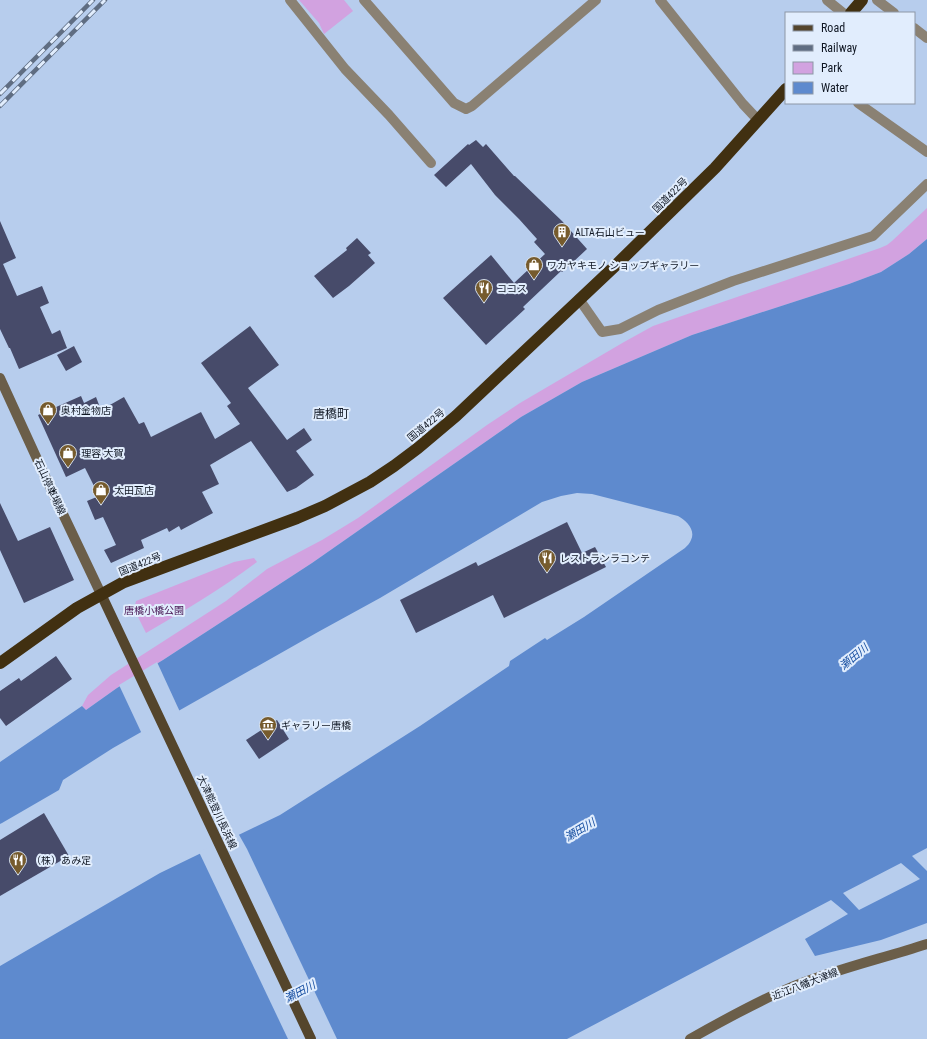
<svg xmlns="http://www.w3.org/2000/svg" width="927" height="1039" font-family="'Roboto Condensed','Noto Sans JP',sans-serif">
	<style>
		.green { fill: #d2a2e0 }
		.water { fill: #5e8ace; fill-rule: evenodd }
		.pier { fill: #b7cded }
		.building { fill: #474b6a }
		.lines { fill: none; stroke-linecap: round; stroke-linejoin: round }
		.street { stroke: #8a8173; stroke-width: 10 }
		.secondary { stroke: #6b5e49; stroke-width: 10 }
		.primary { stroke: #54452c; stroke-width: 10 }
		.highway { stroke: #413011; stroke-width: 12 }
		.rail-casing { stroke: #5f6d82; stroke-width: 4.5 }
		.rail { stroke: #e1edfd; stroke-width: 3; stroke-dasharray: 9; stroke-linecap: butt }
		.labels { text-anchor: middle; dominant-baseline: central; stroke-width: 4; stroke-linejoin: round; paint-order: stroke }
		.street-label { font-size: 10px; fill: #101723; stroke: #e1edfd }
		.poi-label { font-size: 10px; fill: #101723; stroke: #e1edfd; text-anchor: start }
		.park-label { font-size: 10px; fill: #410e4d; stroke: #e1edfd }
		.water-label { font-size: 11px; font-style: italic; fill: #1950a2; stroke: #e1edfd }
		.quarter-label { font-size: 12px; fill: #101723; stroke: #e1edfd }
	</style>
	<rect width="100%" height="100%" fill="#b7cded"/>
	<!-- green -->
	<g class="green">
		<path d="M299,0H344L353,11L324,34L319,23Z"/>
		<path d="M927,208V239L909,254L881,272L849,284L692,335L582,382L521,417L312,563L163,660L117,688L86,710L82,706L88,695L111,675L226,601L267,569L322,540L358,518L487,425L520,403L624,342L653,326L702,309L880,248L887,245L892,241Z"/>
		<path d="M254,558L257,562C221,589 184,611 146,633L134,609L136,601L234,562Z"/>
	</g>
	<!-- water -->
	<path class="water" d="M927,239V848L912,856L927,871V923L881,940L815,956L805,939L848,914L831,900L567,1039H0V966L160,873L280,815L420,726L509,666L510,661L545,638L547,640L584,617L685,548C687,546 690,543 691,540C696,530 686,520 678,516L592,494L577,493L561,496L542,502L380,598L318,632L113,748L63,780L59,790L2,823L0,824V762L82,706L86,710L117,688L163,660L312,563L521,417L582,382L692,335L849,284L881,272L909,254ZM901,863L920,879L859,910L843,893Z"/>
	<!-- pier -->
	<g class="pier">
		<path d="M157,662L180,712L142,734L119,685Z"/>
		<path d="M238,833L247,849L337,1039H288L199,852Z"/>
	</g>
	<!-- building -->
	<g class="building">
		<path d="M476,140L483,147L486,144L514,176H515L539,199L562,221L587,249L571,264L562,272L561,271L523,307L525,309L486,345L443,298L491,255L514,283L545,254L534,242L537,239L519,219L495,195L471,164L446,187L434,175L468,144L469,145Z"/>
		<path d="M0,221L16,258L3,264L17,296L42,286L49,303L40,307L52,334L60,330L67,348L19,369L10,348H9L0,329Z"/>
		<path d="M357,238L371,253L368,255L375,263L349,286L333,298L314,276L347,250L346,248Z"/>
		<path d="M250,326L279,365L248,388L287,440L304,428L312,440L296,451L314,475L296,488L287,492L251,441L210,465L219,484L202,492L213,513L181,530L179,526L169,532L167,528L141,540L144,548L111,563L104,550L116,545L103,517L95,520L87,501L99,496L85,468L66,477L38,415L81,396L84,403L96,397L101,410L124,397L139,424L144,422L151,437L201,412L215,439L240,424L227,406L231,403L201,363Z"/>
		<path d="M74,346L82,362L66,371L57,355Z"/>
		<path d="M0,503L18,541L50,527L74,580L24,603L0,550Z"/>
		<path d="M567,522L582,553L595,547L606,567L504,618L493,595L416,633L400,600L476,562L478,566Z"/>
		<path d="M56,656L72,679L6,726L0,718V691L19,678L21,681Z"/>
		<path d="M277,720L289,739L259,759L246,740Z"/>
		<path d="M44,813L69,856L0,896V840Z"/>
	</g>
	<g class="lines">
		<!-- street -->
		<g class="street">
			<path d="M290,0L345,69L389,115L431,163"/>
			<path d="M364,0L454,103L466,109L472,106L596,0"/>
			<path d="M660,0L743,104L758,120"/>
			<path d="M827,0L843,13"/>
			<path d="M877,0L894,13"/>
			<path d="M914,28L927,38"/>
			<path d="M858,103L927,152"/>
			<path d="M579,299L602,332L620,329L658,310L733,281L873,236L927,184"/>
		</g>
		<!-- secondary -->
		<g class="secondary">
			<path d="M0,378L43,472L101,594"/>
			<path d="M690,1039C722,1021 754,1003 787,989C832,970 881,959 927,944"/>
		</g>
		<!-- primary -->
		<path class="primary" d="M101,594L311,1039"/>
		<!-- highway -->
		<g class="highway">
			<path d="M851,13L862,0"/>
			<path d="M0,663L77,608L124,582L297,518L325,506L370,482L394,466L418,448L456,416L614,267L715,168L786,89"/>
		</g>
		<defs>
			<g id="rail">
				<path d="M0,94L93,0"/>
				<path d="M0,106L105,0"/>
			</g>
		</defs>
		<!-- rail casing -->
		<use href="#rail" class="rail-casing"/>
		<!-- rail -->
		<use href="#rail" class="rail"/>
	</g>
	<!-- icons -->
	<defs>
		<symbol id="building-pin" viewBox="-11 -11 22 30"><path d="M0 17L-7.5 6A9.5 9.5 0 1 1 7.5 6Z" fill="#765b2d" stroke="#e1edfd"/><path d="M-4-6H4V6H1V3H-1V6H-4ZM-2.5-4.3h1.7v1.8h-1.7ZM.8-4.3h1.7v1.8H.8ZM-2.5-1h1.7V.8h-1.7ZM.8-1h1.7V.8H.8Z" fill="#fff"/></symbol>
		<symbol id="shop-pin" viewBox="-11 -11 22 30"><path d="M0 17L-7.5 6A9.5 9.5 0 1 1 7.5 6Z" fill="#765b2d" stroke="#e1edfd"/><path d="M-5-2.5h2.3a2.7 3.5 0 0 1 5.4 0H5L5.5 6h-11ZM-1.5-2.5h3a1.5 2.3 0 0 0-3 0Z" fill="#fff"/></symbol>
		<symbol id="restaurant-pin" viewBox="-11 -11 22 30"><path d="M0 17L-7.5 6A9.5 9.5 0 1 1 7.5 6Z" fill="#765b2d" stroke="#e1edfd"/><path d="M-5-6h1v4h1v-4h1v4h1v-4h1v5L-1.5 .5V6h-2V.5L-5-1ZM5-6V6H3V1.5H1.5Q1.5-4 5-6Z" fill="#fff"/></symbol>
		<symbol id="museum-pin" viewBox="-11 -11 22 30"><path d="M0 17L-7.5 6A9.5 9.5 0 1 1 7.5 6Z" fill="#765b2d" stroke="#e1edfd"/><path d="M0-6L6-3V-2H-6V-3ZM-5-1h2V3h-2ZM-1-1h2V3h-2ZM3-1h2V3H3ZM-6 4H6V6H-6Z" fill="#fff"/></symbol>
	</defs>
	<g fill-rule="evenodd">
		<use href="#building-pin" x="552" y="222" width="20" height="27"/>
		<use href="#shop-pin" x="524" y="255" width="20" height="27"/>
		<use href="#restaurant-pin" x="474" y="278" width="20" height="27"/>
		<use href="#shop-pin" x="38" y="400" width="20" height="27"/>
		<use href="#shop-pin" x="58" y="443" width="20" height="27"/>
		<use href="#shop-pin" x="91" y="480" width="20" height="27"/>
		<use href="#restaurant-pin" x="537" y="548" width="20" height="27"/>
		<use href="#museum-pin" x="258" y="715" width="20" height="27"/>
		<use href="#restaurant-pin" x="8" y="850" width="20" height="27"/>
	</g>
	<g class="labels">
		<!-- street labels -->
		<g class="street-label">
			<text transform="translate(670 195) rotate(-45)">国道422号</text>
			<text transform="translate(426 425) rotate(-40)">国道422号</text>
			<text transform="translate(50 487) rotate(65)">石山停車場線</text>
			<text transform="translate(140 564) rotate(-22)">国道422号</text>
			<text transform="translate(217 812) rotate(65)">大津能登川長浜線</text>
			<text transform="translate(805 984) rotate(-21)">近江八幡大津線</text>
		</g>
		<!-- poi labels -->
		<g class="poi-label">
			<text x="575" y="232">ALTA石山ビュー</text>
			<text x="547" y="265">ワカヤキモノ ショップギャラリー</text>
			<text x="497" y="288">ココス</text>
			<text x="61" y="410">奥村金物店</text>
			<text x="81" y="453">理容 大賀</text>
			<text x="114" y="490">太田瓦店</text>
			<text x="560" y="558">レストランラコンテ</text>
			<text x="281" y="725">ギャラリー唐橋</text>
			<text x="31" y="860">（株）あみ定</text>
		</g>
		<!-- park labels -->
		<g class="park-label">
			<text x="154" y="610">唐橋小橋公園</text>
		</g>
		<!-- water labels -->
		<g class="water-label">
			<text transform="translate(854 657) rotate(-40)">瀬田川</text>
			<text transform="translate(580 830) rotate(-31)">瀬田川</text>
			<text transform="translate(300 992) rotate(-28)">瀬田川</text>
		</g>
		<!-- quarter labels -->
		<g class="quarter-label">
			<text x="331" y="414">唐橋町</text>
		</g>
	</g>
	<!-- legend -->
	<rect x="785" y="12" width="130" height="92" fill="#e1edfd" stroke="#8d97a6"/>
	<rect x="793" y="25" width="20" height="6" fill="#54452c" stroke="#8d97a6"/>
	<text x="821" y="32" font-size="12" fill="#101723">Road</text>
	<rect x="793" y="45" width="20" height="6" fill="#5f6d82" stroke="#8d97a6"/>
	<text x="821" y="52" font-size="12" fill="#101723">Railway</text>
	<rect x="793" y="62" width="20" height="12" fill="#d2a2e0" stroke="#8d97a6"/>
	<text x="821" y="72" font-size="12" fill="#101723">Park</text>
	<rect x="793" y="82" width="20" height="12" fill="#5e8ace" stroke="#8d97a6"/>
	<text x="821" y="92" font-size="12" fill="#101723">Water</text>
</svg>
